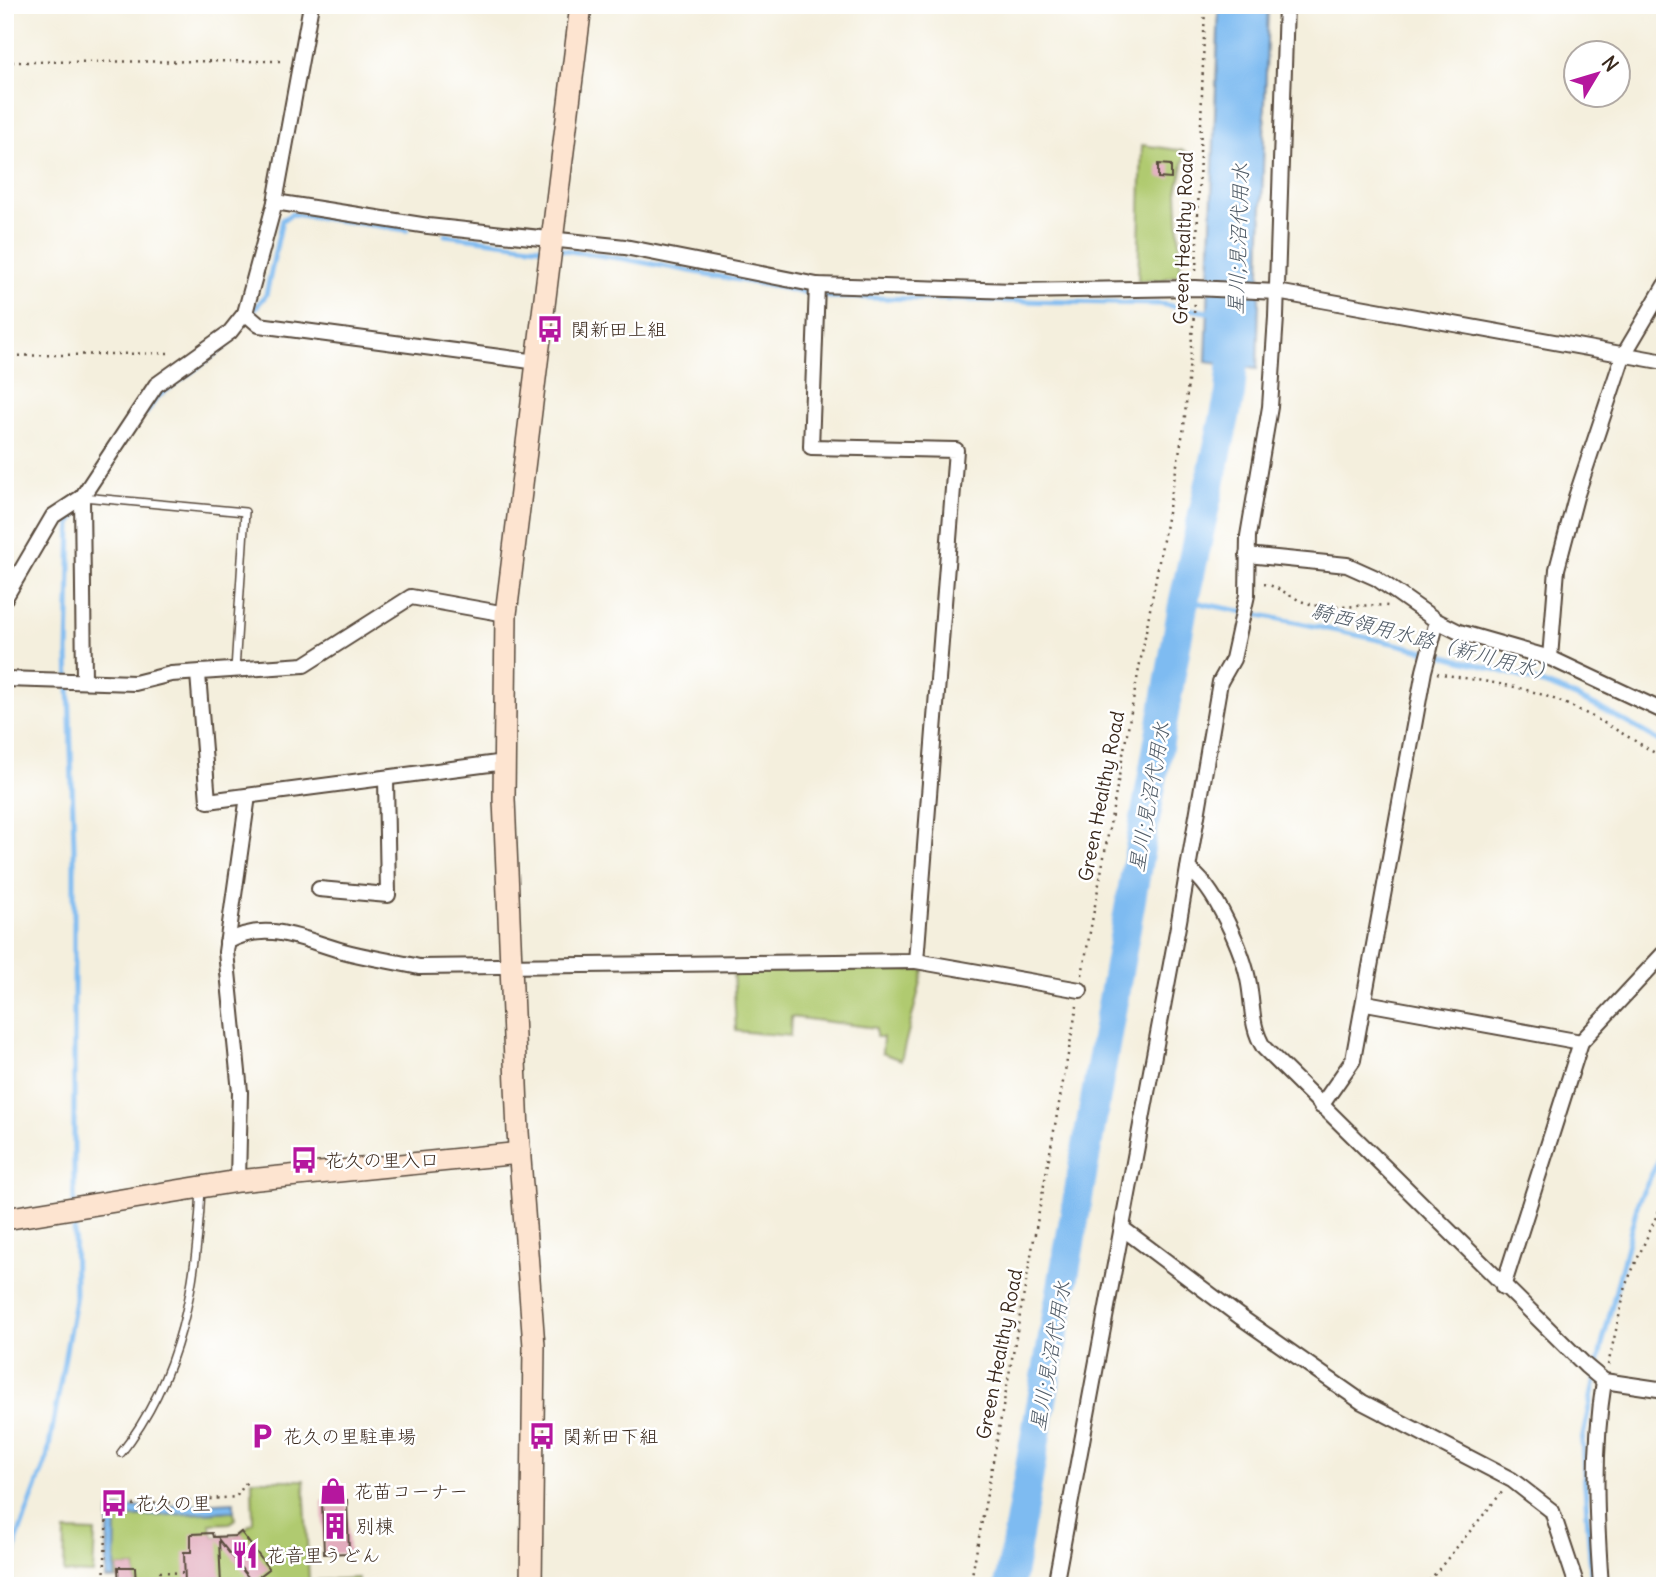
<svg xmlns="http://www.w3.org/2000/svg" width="1670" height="1591" font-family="Delius,'Klee One',sans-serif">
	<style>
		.green { fill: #b0ca70; stroke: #767a47; stroke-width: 2 }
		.water { fill: #7ebbf1; stroke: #5c7288; stroke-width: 2 }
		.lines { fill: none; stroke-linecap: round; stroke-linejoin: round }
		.stream { stroke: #7ebbf1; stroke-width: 5 }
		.river { stroke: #7ebbf1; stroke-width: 30 }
		.building { fill: #e2acbd }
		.lane-casing { stroke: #57483b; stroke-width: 10 }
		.street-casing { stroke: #57483b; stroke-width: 18 }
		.secondary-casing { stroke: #57483b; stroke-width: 24 }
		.path { stroke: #57483b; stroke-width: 2.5; stroke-dasharray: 2 5; stroke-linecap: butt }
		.lane { stroke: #fff; stroke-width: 7 }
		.street { stroke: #fff; stroke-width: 14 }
		.secondary { stroke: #fde4d0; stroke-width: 21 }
		.labels { text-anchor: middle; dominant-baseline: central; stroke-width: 5; stroke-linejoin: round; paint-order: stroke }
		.street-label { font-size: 19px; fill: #3b2a1e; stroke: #fff }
		.poi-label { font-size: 19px; fill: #3b2a1e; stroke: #fff; text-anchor: start }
		.water-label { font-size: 21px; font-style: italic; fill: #525d68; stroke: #fff }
	</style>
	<rect width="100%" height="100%" fill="#fff"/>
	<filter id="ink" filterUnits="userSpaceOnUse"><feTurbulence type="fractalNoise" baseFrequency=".0143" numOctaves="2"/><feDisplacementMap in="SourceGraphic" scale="14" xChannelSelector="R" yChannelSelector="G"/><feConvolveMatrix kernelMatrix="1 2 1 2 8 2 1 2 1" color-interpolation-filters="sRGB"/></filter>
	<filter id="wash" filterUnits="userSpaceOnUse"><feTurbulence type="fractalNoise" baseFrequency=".00686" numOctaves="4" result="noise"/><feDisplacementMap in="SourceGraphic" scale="28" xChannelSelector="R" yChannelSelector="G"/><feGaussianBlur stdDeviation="1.57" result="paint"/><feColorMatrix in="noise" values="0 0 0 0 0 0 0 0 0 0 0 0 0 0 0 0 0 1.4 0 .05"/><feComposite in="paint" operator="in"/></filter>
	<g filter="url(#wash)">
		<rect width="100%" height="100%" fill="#f4efdd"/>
		<!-- green -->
		<g class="green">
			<path d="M1142,145L1186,151L1177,192L1181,274L1161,280L1138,281Z"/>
			<path d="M733,970H924L901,1060L882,1053L883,1037H876V1028L791,1017L790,1036L736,1031Z"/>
			<path d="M252,1480H304L309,1581L358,1578V1586H136L135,1567H118V1579H115V1518L234,1511L235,1519L230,1523L210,1524L213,1537L236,1536L253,1522Z"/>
			<path d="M65,1531L95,1532L93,1574L64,1573Z"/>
		</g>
		<!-- water -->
		<g class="water">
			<path d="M1219,5H1268L1257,369L1206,362Z"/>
			<path d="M234,1502V1511L116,1518L115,1579H106L109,1509Z"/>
		</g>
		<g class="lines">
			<!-- stream -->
			<g class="stream">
				<path d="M445,235L546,248"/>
				<path d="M556,249L625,259L831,297L1160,304L1213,313"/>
				<path d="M249,316L266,295L282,220L292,214L407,230"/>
				<path d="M146,413L156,398L227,345L235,335"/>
				<path d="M1184,600C1300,623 1418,645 1531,680C1578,694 1622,720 1665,744"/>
				<path d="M74,1202V847L68,653L71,522L79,511"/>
				<path d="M10,1586L17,1539L47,1458L75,1300L74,1212"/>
				<path d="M1592,1586L1582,1441L1601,1349L1638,1202L1665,1147"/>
			</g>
			<!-- river -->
			<path class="river" d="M1009,1586L1184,600L1230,394L1236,324"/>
		</g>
		<g id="blocks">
			<!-- building -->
			<g class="building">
				<path d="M1158,164L1171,165V179L1158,178Z"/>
				<path d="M347,1500L349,1553L324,1554L322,1501Z"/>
				<path d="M241,1532L269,1569L252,1582L219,1540L221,1586H185L184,1552H191V1534L212,1533L213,1537L236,1536Z"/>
				<path d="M118,1567H135L136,1586H119Z"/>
			</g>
		</g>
	</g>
	<g filter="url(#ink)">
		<use href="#blocks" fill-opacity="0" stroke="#57483b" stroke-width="2"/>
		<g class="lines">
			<defs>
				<g id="lane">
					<path d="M83,497L245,512L235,670"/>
					<path d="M121,1453C181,1377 197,1283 201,1188"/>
				</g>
				<g id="street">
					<path d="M275,202L428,226L625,247L817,285L1015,291L1195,288L1277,292L1665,362"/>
					<path d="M245,313L259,325L538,362"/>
					<path d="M1247,555L1347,565L1376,578L1437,621L1459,632L1550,658L1665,712"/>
					<path d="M5,598L53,516L82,497"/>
					<path d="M1550,658L1557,569L1576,497L1623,356L1665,285"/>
					<path d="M198,674L208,801L505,762"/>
					<path d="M5,679L135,683L171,674L304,665L411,597L506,614"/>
					<path d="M84,680L82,497L156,385L230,332L245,313L275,202L311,5"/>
					<path d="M1188,869C1215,885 1244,954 1249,984C1253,1007 1251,1028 1264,1048L1586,1366L1604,1381L1665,1390"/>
					<path d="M319,889L388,895L386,778"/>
					<path d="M227,942C267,919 303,940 343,951C368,958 394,961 419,967L916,961L956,450L811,447L817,285"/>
					<path d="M916,961L1080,990"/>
					<path d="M1366,1003L1581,1042"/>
					<path d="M1321,1106L1353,1060L1424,671L1437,621"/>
					<path d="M238,1181L240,1092L226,952L248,796"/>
					<path d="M1122,1228L1239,1316L1362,1402L1512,1480L1552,1511L1577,1586"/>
					<path d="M1503,1287L1581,1042L1665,952"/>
					<path d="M1055,1586L1179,921L1220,682L1233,659L1247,595L1248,536L1270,407L1276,317L1286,5"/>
					<path d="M1601,1586C1596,1516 1593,1450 1604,1381"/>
				</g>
				<g id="secondary">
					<path d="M5,1219L238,1181L520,1153"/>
					<path d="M531,1586L534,1346L518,1132L504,799L506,614L581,5"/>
				</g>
			</defs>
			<!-- lane casing -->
			<use href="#lane" class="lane-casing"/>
			<!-- street casing -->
			<use href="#street" class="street-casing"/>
			<!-- secondary casing -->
			<use href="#secondary" class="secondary-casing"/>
			<!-- path -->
			<g class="path">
				<path d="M5,62L285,61"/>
				<path d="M1196,271L1205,5"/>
				<path d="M5,356L172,353"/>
				<path d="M1264,584C1281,587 1293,600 1310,604C1335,611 1362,603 1388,606"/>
				<path d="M1437,673C1466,679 1495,682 1523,689C1574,702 1620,732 1665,759"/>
				<path d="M1082,975L1184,427L1195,302"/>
				<path d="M1608,1365L1627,1282L1665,1197"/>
				<path d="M104,1586L107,1507L236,1497L248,1480"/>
				<path d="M159,1586L160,1572L184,1573"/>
				<path d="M970,1586L1077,1006"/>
				<path d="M1425,1586L1503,1491"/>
			</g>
			<!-- lane -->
			<use href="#lane" class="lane"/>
			<!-- street -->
			<use href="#street" class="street"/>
			<!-- secondary -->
			<use href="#secondary" class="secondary"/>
		</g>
	</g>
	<!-- icons -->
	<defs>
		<symbol id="bus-bare" viewBox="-9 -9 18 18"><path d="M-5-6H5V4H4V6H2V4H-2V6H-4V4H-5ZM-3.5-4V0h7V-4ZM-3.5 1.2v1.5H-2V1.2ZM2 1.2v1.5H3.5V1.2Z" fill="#b5179e" stroke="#fff" stroke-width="2.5" paint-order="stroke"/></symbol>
		<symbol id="parking-bare" viewBox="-9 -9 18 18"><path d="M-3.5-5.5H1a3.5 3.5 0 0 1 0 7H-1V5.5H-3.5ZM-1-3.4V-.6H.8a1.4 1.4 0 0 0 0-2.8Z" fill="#b5179e" stroke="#fff" stroke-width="2.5" paint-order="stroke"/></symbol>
		<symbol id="shop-bare" viewBox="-9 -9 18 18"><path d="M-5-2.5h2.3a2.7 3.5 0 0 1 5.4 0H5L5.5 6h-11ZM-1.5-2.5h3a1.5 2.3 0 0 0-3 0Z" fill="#b5179e" stroke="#fff" stroke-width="2.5" paint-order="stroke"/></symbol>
		<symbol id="building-bare" viewBox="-9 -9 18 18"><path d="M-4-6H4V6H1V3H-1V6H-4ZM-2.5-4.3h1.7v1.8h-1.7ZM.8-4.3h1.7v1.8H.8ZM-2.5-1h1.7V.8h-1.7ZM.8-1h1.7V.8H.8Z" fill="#b5179e" stroke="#fff" stroke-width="2.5" paint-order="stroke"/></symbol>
		<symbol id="restaurant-bare" viewBox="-9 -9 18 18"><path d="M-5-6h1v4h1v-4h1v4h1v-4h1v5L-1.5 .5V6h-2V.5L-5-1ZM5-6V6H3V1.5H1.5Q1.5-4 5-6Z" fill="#b5179e" stroke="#fff" stroke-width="2.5" paint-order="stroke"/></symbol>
	</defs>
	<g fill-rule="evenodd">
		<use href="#bus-bare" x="531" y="310" width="38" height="38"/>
		<use href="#bus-bare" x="285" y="1141" width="38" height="38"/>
		<use href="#parking-bare" x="243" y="1417" width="38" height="38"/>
		<use href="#bus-bare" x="523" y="1417" width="38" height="38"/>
		<use href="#shop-bare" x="314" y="1472" width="38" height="38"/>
		<use href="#bus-bare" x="95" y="1484" width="38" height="38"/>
		<use href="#building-bare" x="316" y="1507" width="38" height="38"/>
		<use href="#restaurant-bare" x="226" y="1536" width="38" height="38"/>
	</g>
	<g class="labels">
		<!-- street labels -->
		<g class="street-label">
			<text transform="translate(1183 238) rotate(-88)">Green Healthy Road</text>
			<text transform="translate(1101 796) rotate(-79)">Green Healthy Road</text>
			<text transform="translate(999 1354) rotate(-79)">Green Healthy Road</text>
		</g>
		<!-- poi labels -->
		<g class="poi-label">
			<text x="571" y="329">関新田上組</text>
			<text x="325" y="1160">花久の里入口</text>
			<text x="283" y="1436">花久の里駐車場</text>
			<text x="563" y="1436">関新田下組</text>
			<text x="354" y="1491">花苗コーナー</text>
			<text x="135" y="1503">花久の里</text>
			<text x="356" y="1526">別棟</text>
			<text x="266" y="1555">花音里うどん</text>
		</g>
		<!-- water labels -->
		<g class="water-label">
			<text transform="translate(1238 239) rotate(-88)">星川;見沼代用水</text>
			<text transform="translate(1434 642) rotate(15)">騎西領用水路（新川用水）</text>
			<text transform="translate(1149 797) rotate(-80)">星川;見沼代用水</text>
			<text transform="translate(1050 1356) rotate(-80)">星川;見沼代用水</text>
		</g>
	</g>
	<!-- margin -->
	<rect width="1670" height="1591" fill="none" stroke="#fff" stroke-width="28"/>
	<!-- north arrow -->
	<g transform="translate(1597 74) rotate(52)"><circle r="33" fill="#ffffff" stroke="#b1aaa5" stroke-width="2"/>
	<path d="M0-5L12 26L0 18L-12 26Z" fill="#b5179e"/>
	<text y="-10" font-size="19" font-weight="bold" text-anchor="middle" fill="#3b2a1e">N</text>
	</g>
</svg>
